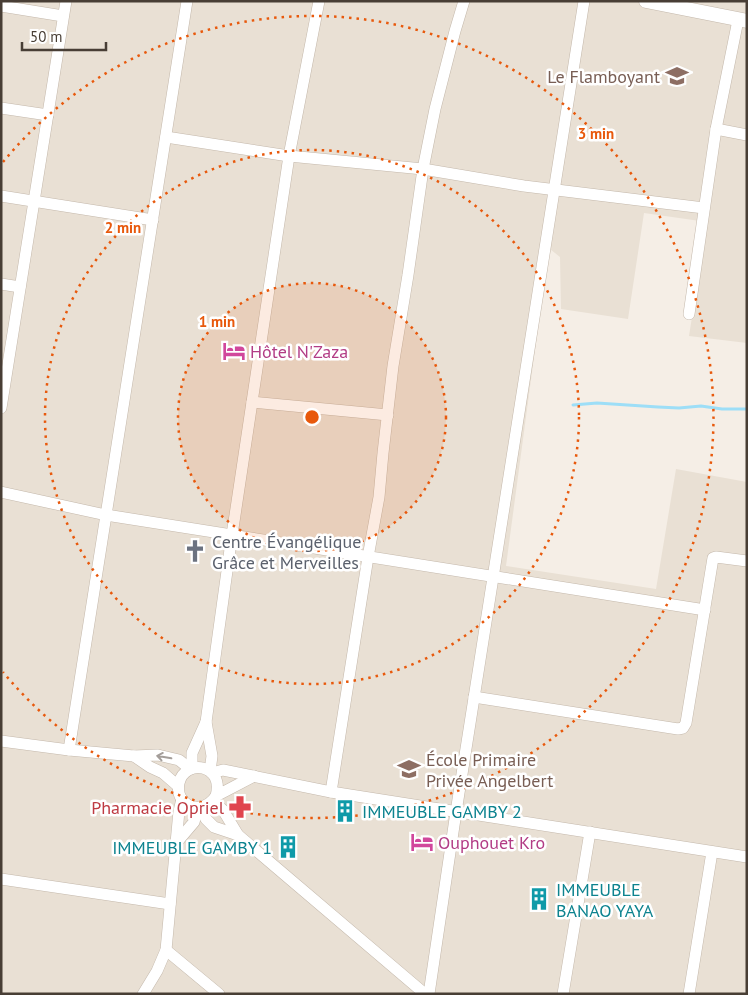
<svg xmlns="http://www.w3.org/2000/svg" width="748" height="995" font-family="'PT Sans',sans-serif">
	<style>
		.residential { fill: #e9e0d4 }
		.lines { fill: none; stroke-linecap: round; stroke-linejoin: round }
		.stream { stroke: #9ddef7; stroke-width: 3 }
		.minor-casing { stroke: #c4b8ab; stroke-width: 12 }
		.tertiary-casing { stroke: #c4b8ab; stroke-width: 15 }
		.minor { stroke: #fff; stroke-width: 11 }
		.tertiary { stroke: #fff; stroke-width: 14 }
		.oneway { stroke: #a49e9a }
		.ring { fill: none; stroke: #e8590c; stroke-width: 2.5; stroke-dasharray: 2.5 5 }
		.labels { text-anchor: middle; dominant-baseline: central; stroke-width: 5; stroke-linejoin: round; paint-order: stroke }
		.education-label { font-size: 18px; fill: #785e54; stroke: #fff; text-anchor: end }
		.hotel-label { font-size: 18px; fill: #b23c85; stroke: #fff; text-anchor: start }
		.worship-label { font-size: 18px; fill: #5b616d; stroke: #fff; text-anchor: start }
		.health-label { font-size: 18px; fill: #be3a42; stroke: #fff; text-anchor: end }
		.culture-label { font-size: 18px; fill: #0d838f; stroke: #fff; text-anchor: start }
		.centre { fill: #e8590c; stroke: #fff; stroke-width: 2.5 }
		.ring-label { font-size: 15px; text-anchor: middle; font-weight: bold; fill: #e8590c; stroke: #fff; stroke-width: 5; stroke-linejoin: round; paint-order: stroke }
	</style>
	<rect width="100%" height="100%" fill="#f5eee6"/>
	<!-- residential -->
	<path class="residential" d="M1,1H747V343L689,336L707,222L644,213L628,319L561,309L560,257L550,249L541,305L506,566L656,589L676,469L747,482V994H1Z"/>
	<g class="lines">
		<!-- stream -->
		<path class="stream" d="M573,405L597,403L658,407L679,408L701,406L722,409H747"/>
		<defs>
			<g id="minor">
				<path d="M1,6L63,16"/>
				<path d="M1,108L48,115"/>
				<path d="M716,129L747,135"/>
				<path d="M166,137L289,156L423,169L524,186L704,208"/>
				<path d="M1,196L153,220"/>
				<path d="M1,284L20,287"/>
				<path d="M689,314L716,129L738,20"/>
				<path d="M252,402L388,415"/>
				<path d="M1,408L66,1"/>
				<path d="M1,492L106,515L705,610"/>
				<path d="M474,697L678,729L683,728L686,723L713,558L716,557L747,561"/>
				<path d="M206,722L212,756L210,771"/>
				<path d="M1,741L69,750L134,756L158,755L179,760L190,769"/>
				<path d="M69,750L187,1"/>
				<path d="M134,756L150,767L163,773L178,786"/>
				<path d="M192,768V753L206,722L232,535L289,156L319,1"/>
				<path d="M212,773L223,770L331,792L747,857"/>
				<path d="M331,792L368,557L379,497L383,453L393,366L408,275L423,169L435,109L455,31L464,1"/>
				<path d="M216,796C225,764 185,758 179,783C178,788 178,793 181,798C190,812 208,809 216,796L254,776"/>
				<path d="M213,801L223,810L238,835L425,994"/>
				<path d="M200,807L206,819L214,827L238,835"/>
				<path d="M177,842L194,822L198,808"/>
				<path d="M1,879L170,904"/>
				<path d="M166,950L219,994"/>
				<path d="M143,994L157,971L166,950L179,811L182,799"/>
				<path d="M429,994L456,812L584,1"/>
				<path d="M563,994L590,832"/>
				<path d="M689,994L712,852"/>
			</g>
			<path id="tertiary" d="M646,1L747,21"/>
		</defs>
		<!-- minor casing -->
		<use href="#minor" class="minor-casing"/>
		<!-- tertiary casing -->
		<use href="#tertiary" class="tertiary-casing"/>
		<!-- minor -->
		<use href="#minor" class="minor"/>
		<!-- tertiary -->
		<use href="#tertiary" class="tertiary"/>
	</g>
	<!-- one-way arrows -->
	<defs><path id="oneway-shaft" d="M-6 0H5M1.5-3L5.5 0L1.5 3" fill="none" stroke-width="1.6" stroke-linecap="round" stroke-linejoin="round" transform="scale(1.25)"/></defs>
	<use class="oneway" href="#oneway-shaft" transform="translate(164 757) rotate(-170)"/>
	<!-- distance rings -->
	<circle cx="312" cy="417" r="134" fill="#e8590c" fill-opacity=".12"/>
	<g class="ring">
		<circle cx="312" cy="417" r="134"/>
		<circle cx="312" cy="417" r="267"/>
		<path d="M3 162A401 401 0 1 1 3 672"/>
	</g>
	<!-- icons -->
	<defs>
		<symbol id="school-bare" viewBox="-9 -9 18 18"><path d="M0-5L7-2L0 1L-7-2ZM-4 1L0 2.5L4 1V4Q0 6-4 4Z" fill="#8d6e63" stroke="#fff" stroke-width="2.5" paint-order="stroke"/></symbol>
		<symbol id="hotel-bare" viewBox="-9 -9 18 18"><path d="M-6-4.5h1.5V1H6V5H4.5V3h-9V5H-6ZM-4 0a1.8 1.8 0 1 1 3.6 0ZM.5 0V-2.5h3Q6-2.5 6 0Z" fill="#d1479c" stroke="#fff" stroke-width="2.5" paint-order="stroke"/></symbol>
		<symbol id="church-bare" viewBox="-9 -9 18 18"><path d="M-1.2-6h2.4v3.5h3.3v2.4h-3.3V6h-2.4V-.1h-3.3v-2.4h3.3Z" fill="#6b7280" stroke="#fff" stroke-width="2.5" paint-order="stroke"/></symbol>
		<symbol id="pharmacy-bare" viewBox="-9 -9 18 18"><path d="M-2-6h4v4h4v4h-4v4h-4v-4h-4v-4h4Z" fill="#e0444e" stroke="#fff" stroke-width="2.5" paint-order="stroke"/></symbol>
		<symbol id="building-bare" viewBox="-9 -9 18 18"><path d="M-4-6H4V6H1V3H-1V6H-4ZM-2.5-4.3h1.7v1.8h-1.7ZM.8-4.3h1.7v1.8H.8ZM-2.5-1h1.7V.8h-1.7ZM.8-1h1.7V.8H.8Z" fill="#0f9aa8" stroke="#fff" stroke-width="2.5" paint-order="stroke"/></symbol>
	</defs>
	<g fill-rule="evenodd">
		<use href="#school-bare" x="661" y="60" width="32" height="32"/>
		<use href="#hotel-bare" x="218" y="335" width="32" height="32"/>
		<use href="#church-bare" x="179" y="535" width="32" height="32"/>
		<use href="#school-bare" x="393" y="753" width="32" height="32"/>
		<use href="#pharmacy-bare" x="224" y="791" width="32" height="32"/>
		<use href="#building-bare" x="329" y="795" width="32" height="32"/>
		<use href="#hotel-bare" x="406" y="826" width="32" height="32"/>
		<use href="#building-bare" x="272" y="831" width="32" height="32"/>
		<use href="#building-bare" x="523" y="883" width="32" height="32"/>
	</g>
	<g class="labels">
		<!-- education labels -->
		<g class="education-label">
			<text x="660" y="76">Le Flamboyant</text>
			<text x="426" y="759" text-anchor="start">École Primaire<tspan x="426" dy="21">Privée Angelbert</tspan></text>
		</g>
		<!-- hotel labels -->
		<g class="hotel-label">
			<text x="250" y="351">Hôtel N'Zaza</text>
			<text x="438" y="842">Ouphouet Kro</text>
		</g>
		<!-- worship labels -->
		<g class="worship-label">
			<text x="212" y="541">Centre Évangélique<tspan x="212" dy="21">Grâce et Merveilles</tspan></text>
		</g>
		<!-- health labels -->
		<g class="health-label">
			<text x="224" y="807">Pharmacie Opriel</text>
		</g>
		<!-- culture labels -->
		<g class="culture-label">
			<text x="362" y="811">IMMEUBLE GAMBY 2</text>
			<text x="272" y="847" text-anchor="end">IMMEUBLE GAMBY 1</text>
			<text x="556" y="889">IMMEUBLE<tspan x="556" dy="21">BANAO YAYA</tspan></text>
		</g>
	</g>
	<circle cx="312" cy="417" r="8" class="centre"/>
	<g class="ring-label">
		<text x="596" y="139">3 min</text>
		<text x="123" y="233">2 min</text>
		<text x="217" y="327">1 min</text>
	</g>
	<!-- border -->
	<rect width="748" height="995" fill="none" stroke="#483e35" stroke-width="5"/>
	<!-- scale -->
	<path d="M22 42v8h84v-8" fill="none" stroke="#483e35" stroke-width="2.5"/>
	<text x="30" y="42" font-size="15" fill="#483e35" stroke="#ffffff" stroke-width="4" paint-order="stroke">50 m</text>
</svg>
